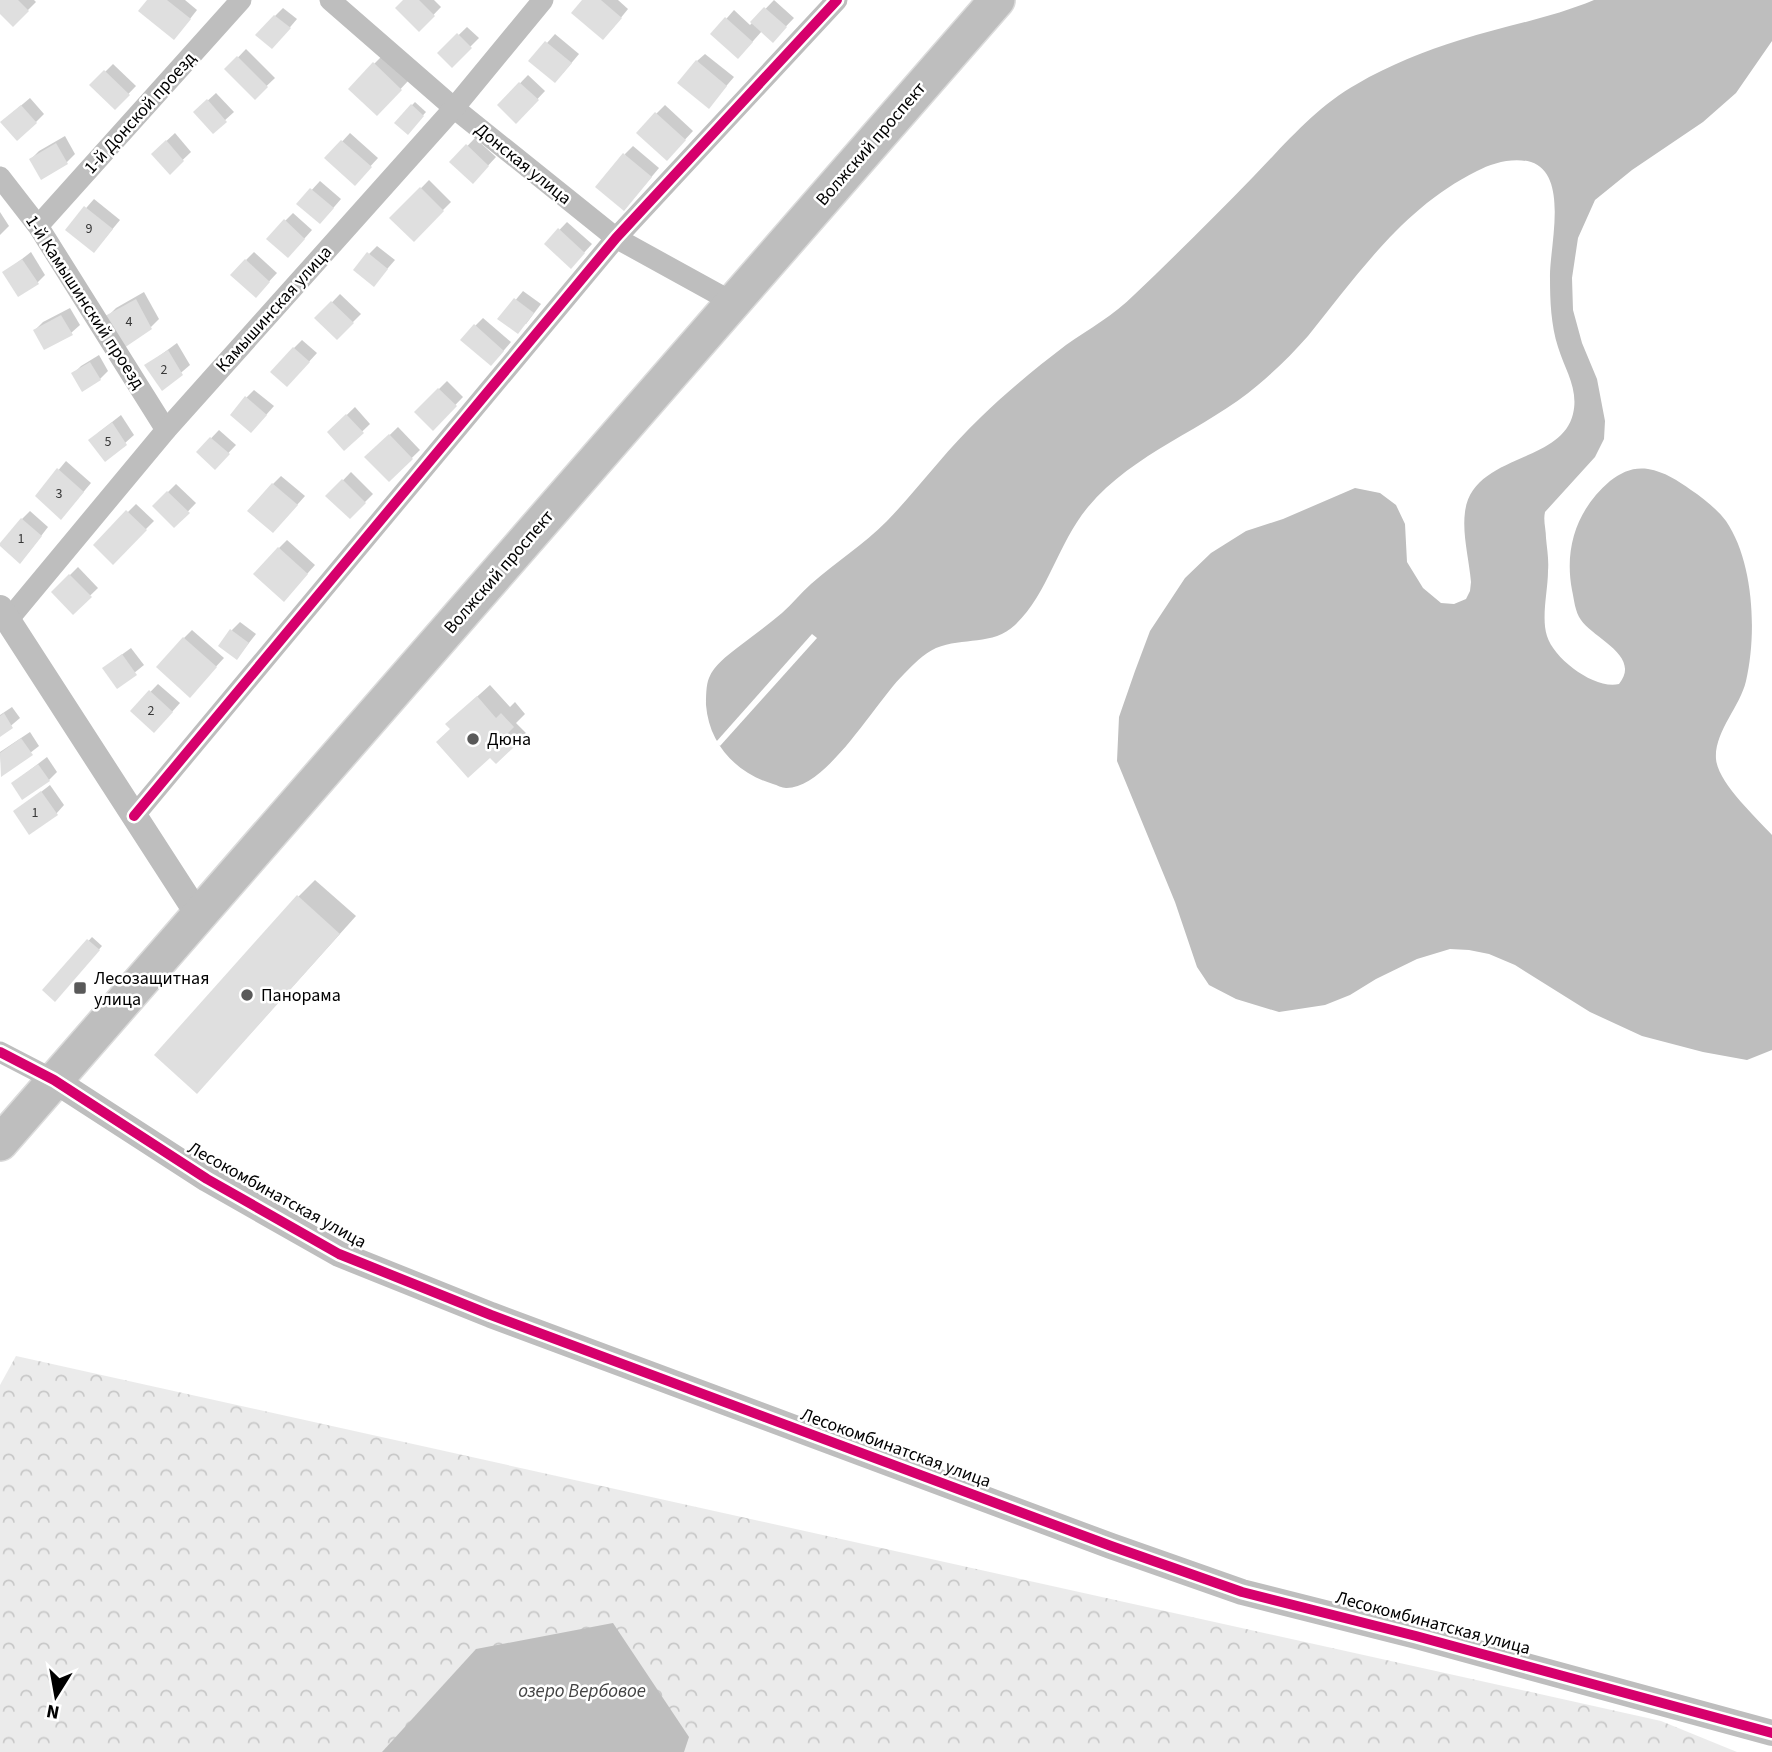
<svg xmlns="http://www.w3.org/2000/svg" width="1772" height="1752" font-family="'Source Sans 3',sans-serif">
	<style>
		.forest { fill: url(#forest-crowns) }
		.water { fill: #bebebe }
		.pier { fill: #fff }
		.shadow { fill: #0003 }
		.building { fill: #dfdfdf }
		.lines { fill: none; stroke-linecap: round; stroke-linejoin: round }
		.primary-casing { stroke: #dbdbdb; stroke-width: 38 }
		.minor { stroke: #bebebe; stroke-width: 21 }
		.tertiary { stroke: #bebebe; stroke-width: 26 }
		.primary { stroke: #bebebe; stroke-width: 35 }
		.cycleway-casing { stroke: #fff; stroke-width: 15 }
		.cycleway { stroke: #d6006c; stroke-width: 10 }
		.poi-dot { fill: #595959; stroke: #fff; stroke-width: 2.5 }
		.labels { text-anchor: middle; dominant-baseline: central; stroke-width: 5; stroke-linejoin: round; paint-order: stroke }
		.number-label { font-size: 14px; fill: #383838 }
		.street-label { font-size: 18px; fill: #000; stroke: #fff }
		.poi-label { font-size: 18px; fill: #000; stroke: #fff; text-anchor: start }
		.water-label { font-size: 19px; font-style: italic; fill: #434343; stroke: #fff }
	</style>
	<defs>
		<pattern id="forest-crowns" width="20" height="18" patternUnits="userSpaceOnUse" patternTransform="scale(1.75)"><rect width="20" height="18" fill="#ebebeb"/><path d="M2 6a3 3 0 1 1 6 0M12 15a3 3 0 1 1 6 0" fill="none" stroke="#c8c8c8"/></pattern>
	</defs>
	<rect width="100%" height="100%" fill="#fff"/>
	<!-- forest -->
	<path class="forest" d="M16,1356L1661,1721L1737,1752H0V1385Z"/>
	<!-- water -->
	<g class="water">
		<path d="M1594,0H1772V41L1736,93L1703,122L1632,170L1595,200L1578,238L1572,278L1573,310L1582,343L1597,379L1605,421L1604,439L1595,457L1545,512C1543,521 1546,529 1546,538C1547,549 1549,560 1548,571C1548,590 1541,618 1547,636C1554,659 1595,690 1619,684C1642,656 1593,638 1581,620C1575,612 1574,599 1572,590C1564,548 1577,509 1610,481C1622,472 1633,467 1648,469C1665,472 1677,480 1691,490C1703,498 1717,509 1726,521C1754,562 1757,634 1746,681C1740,707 1714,732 1716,759C1718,783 1756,817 1772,835V1050L1747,1060L1703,1052L1642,1036L1590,1012L1515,965L1489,954L1469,950L1450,949L1417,959L1376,979L1350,995L1325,1005L1279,1012L1236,999L1209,985L1197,967L1175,902L1117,761L1119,717L1135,671L1150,631L1185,578L1211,553L1246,531L1283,519L1355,488L1380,493L1396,505L1405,524L1407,562L1423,588L1441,603L1454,604L1466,599L1470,591L1471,582C1469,559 1462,534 1465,512C1472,454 1561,464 1573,414C1579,389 1565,370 1558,347C1551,325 1550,301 1550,278C1549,248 1570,175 1531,162C1513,157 1492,163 1477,171C1404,207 1358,274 1308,336C1293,353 1276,370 1258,385C1205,430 1134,452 1088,507C1058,543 1048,594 1015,625C993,646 963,637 936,648C923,654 914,664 904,674C876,701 827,789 786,788C782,788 777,785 773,784C736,773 709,744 706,705C706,697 706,685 709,678C714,665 727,656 737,648C752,636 768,625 782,613C792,604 801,593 811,584C836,562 863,545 887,521C919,488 946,450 981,417C1007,392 1037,367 1066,345C1089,329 1114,315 1134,295C1174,257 1214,217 1253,177C1285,144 1317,106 1357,84C1389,65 1425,51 1460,40C1504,26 1551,18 1594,0Z"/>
		<path d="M613,1623L689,1737L684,1752H382L476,1649Z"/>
	</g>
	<!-- pier -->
	<path class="pier" d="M812,634L817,638L720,746L716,742Z"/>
	<!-- shadow -->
	<g class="shadow">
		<path d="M0,0H34L36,2L13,25L0,11Z"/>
		<path d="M149,0H185L197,10L182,29Z"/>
		<path d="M406,0H434L441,7L419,30Z"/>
		<path d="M584,0H618L628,9L611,30Z"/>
		<path d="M774,0L794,18L773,40L762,31L746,49L713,34L734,10L750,25Z"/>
		<path d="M283,8L297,19L280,39L275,16Z"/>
		<path d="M467,27L479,38L452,65L440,53Z"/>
		<path d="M555,34L579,54L563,73L531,61Z"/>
		<path d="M246,49L275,78L255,97L227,69Z"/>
		<path d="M705,54L734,77L716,98L697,61Z"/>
		<path d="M383,55L409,80L377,114L350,88Z"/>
		<path d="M113,64L136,86L115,108L92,85Z"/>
		<path d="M528,75L545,91L516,122L499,105Z"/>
		<path d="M216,93L234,112L213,131L204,104Z"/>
		<path d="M30,98L44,114L36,122L11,114Z"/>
		<path d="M415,102L426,112L408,132L396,122Z"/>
		<path d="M665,105L693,131L667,159L638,132Z"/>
		<path d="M175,133L191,152L170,172L161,146Z"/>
		<path d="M350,133L378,158L355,183L327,158Z"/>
		<path d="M65,136L75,154L67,162L42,177L31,159L39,151Z"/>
		<path d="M475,138L496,157L473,182L452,162Z"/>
		<path d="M633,146L659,168L632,200L625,154Z"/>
		<path d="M429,180L451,202L414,239L392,218Z"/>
		<path d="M320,181L341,199L328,214L299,204Z"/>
		<path d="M94,199L120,220L101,243L67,230Z"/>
		<path d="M0,212L9,226L0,235Z"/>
		<path d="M293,213L312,230L296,248L285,221Z"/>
		<path d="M567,222L592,244L571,267L546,244Z"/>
		<path d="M377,246L395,260L381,276L369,254Z"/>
		<path d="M31,252L45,275L37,283L4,273Z"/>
		<path d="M254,252L277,273L263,288L246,260Z"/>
		<path d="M523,291L541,304L526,324L500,319Z"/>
		<path d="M144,292L159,319L151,327L108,316L116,308Z"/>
		<path d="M340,294L361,314L337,338L317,318Z"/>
		<path d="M70,308L80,325L71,333L35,330L43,322Z"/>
		<path d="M483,318L511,342L499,356L475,326Z"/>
		<path d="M302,340L317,353L295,377L294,348Z"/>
		<path d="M177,343L190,365L162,389L147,365Z"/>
		<path d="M99,355L108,371L100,379L73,374L81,366Z"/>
		<path d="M447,381L463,397L433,428L416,412Z"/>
		<path d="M254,390L274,406L259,423L246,398Z"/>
		<path d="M355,407L370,424L344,449L329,432Z"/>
		<path d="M121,415L134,435L106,460L98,433Z"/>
		<path d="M398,427L420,450L389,480L367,457Z"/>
		<path d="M219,430L236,445L215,467L198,452Z"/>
		<path d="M66,461L91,483L69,509L37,496Z"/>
		<path d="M351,472L373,494L350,517L328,496Z"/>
		<path d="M281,476L305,496L281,523L273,484Z"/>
		<path d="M176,484L196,503L174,526L154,506Z"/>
		<path d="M136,504L154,521L113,562L95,545Z"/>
		<path d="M30,511L48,527L28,553L22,519Z"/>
		<path d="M287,540L315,565L292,591L279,548Z"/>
		<path d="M78,567L98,588L73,612L53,592Z"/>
		<path d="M240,622L256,634L237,658L232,630Z"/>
		<path d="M192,630L224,658L197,687L184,638Z"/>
		<path d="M131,648L144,665L118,686L113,661Z"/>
		<path d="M158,684L180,703L162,723L132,711Z"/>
		<path d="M490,685L510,707L515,702L525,714L516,723L526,733L496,762L452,728L460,712Z"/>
		<path d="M12,707L20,718L0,735V715Z"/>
		<path d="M30,732L39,746L2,775L0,752Z"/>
		<path d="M47,757L57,772L49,780L13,783Z"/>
		<path d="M50,785L64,805L56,814L15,812Z"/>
		<path d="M315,880L356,916L214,1074L298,897Z"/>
		<path d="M92,937L102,946L55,1000L44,990Z"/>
	</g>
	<!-- building -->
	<g class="building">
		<path d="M0,0H18L29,11L13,27L0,14Z"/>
		<path d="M147,0H167L191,19L174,40L138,11Z"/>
		<path d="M403,0H419L435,16L419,32L395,8Z"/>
		<path d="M582,0H601L622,18L603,40L571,13Z"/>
		<path d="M764,7L787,27L773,43L750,22Z"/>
		<path d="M274,15L291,28L272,49L255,35Z"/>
		<path d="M725,17L753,42L738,59L710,34Z"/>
		<path d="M457,33L472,48L452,68L437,53Z"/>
		<path d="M545,41L572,63L555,83L528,61Z"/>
		<path d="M237,56L268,87L255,100L224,69Z"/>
		<path d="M696,60L727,86L709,109L677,83Z"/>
		<path d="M373,62L402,90L377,116L348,89Z"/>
		<path d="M104,70L130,95L115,110L89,85Z"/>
		<path d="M519,82L539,100L516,124L497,105Z"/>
		<path d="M207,99L227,122L213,134L193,112Z"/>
		<path d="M411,104L424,116L408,135L394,123Z"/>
		<path d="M21,105L37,123L17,141L0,122Z"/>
		<path d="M655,112L686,140L667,161L636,133Z"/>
		<path d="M166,140L184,161L170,175L151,154Z"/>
		<path d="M341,140L372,167L355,186L324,158Z"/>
		<path d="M56,143L68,164L41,180L29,159Z"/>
		<path d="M466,144L489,166L473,184L449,162Z"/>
		<path d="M623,153L652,177L624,211L595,187Z"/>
		<path d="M420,187L444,211L414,242L389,218Z"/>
		<path d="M310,188L334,208L320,224L296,204Z"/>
		<path d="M84,206L113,229L94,253L65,230Z"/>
		<path d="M284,219L305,239L288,258L266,239Z"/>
		<path d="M558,228L585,253L571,269L544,244Z"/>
		<path d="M367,252L388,269L374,287L353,270Z"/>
		<path d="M22,259L39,284L18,297L2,272Z"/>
		<path d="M245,259L270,282L256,298L230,275Z"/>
		<path d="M514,298L534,313L518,334L497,319Z"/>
		<path d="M136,299L152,329L124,348L105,316Z"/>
		<path d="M331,301L354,323L337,340L314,318Z"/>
		<path d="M61,315L73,335L44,350L33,330Z"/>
		<path d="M474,324L504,351L491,366L460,340Z"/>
		<path d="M293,347L310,362L287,387L270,372Z"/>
		<path d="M168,350L183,375L162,391L144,365Z"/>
		<path d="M90,362L101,380L82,392L71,373Z"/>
		<path d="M438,388L457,406L433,431L414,412Z"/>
		<path d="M245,396L267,415L251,433L230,415Z"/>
		<path d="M346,414L364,433L344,451L327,432Z"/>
		<path d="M112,422L127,445L105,462L88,440Z"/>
		<path d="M389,434L413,459L389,482L364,457Z"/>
		<path d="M210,437L230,454L215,470L196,452Z"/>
		<path d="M57,468L84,492L61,520L35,496Z"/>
		<path d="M342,479L366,503L350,519L325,496Z"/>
		<path d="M272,483L298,505L273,533L247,511Z"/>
		<path d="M167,491L190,513L174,528L152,506Z"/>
		<path d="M126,510L147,530L113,565L93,545Z"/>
		<path d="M21,518L42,536L20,564L0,546V543Z"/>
		<path d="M278,547L308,574L284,602L253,574Z"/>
		<path d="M69,574L92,597L73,615L51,592Z"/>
		<path d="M230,629L249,643L237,660L218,646Z"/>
		<path d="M183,637L217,667L190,698L156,667Z"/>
		<path d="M122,654L137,675L117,689L102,668Z"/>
		<path d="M149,690L173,712L154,733L130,711Z"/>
		<path d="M477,696L496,718L501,713L514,727L505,736L514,747L496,764L490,758L468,778L436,742L450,729L445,724Z"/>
		<path d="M4,713L13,728L0,737V716Z"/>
		<path d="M21,738L33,755L1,777L0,753Z"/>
		<path d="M38,764L50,781L22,800L11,783Z"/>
		<path d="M41,791L58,815L29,835L13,811Z"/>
		<path d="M297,895L340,934L197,1094L154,1055Z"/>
		<path d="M87,939L100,950L55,1002L42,990Z"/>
	</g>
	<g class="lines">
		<defs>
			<path id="primary" d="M0,1143L997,0"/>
		</defs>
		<!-- primary casing -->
		<use href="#primary" class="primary-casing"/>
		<!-- minor -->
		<g class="minor">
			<path d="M330,0L454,108L616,238L734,303"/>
			<path d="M0,177L38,226L166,430"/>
			<path d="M38,226L241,0"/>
			<path d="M8,620L166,430L454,108L543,0"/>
			<path d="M134,816L616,238L837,0"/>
			<path d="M0,1052L54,1080"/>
		</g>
		<!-- tertiary -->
		<g class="tertiary">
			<path d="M0,608L199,916"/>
			<path d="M54,1080L207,1179L339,1254L491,1315L1111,1546L1242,1592L1416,1636L1772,1733"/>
		</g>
		<!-- primary -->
		<use href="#primary" class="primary"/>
		<defs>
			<g id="cycleway">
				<path d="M134,816L616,238L837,0"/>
				<path d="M0,1052L54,1080L207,1179L339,1254L491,1315L1111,1546L1242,1592L1416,1636L1772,1733"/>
			</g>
		</defs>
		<!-- cycleway casing -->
		<use href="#cycleway" class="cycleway-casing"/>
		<!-- cycleway -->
		<use href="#cycleway" class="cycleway"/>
	</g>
	<!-- markers -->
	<g class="poi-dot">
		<circle cx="473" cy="739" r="7"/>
		<rect x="73" y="981" width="14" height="14" rx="3.5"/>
		<circle cx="247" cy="995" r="7"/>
	</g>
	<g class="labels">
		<!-- number labels -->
		<g class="number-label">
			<text x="89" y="229">9</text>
			<text x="129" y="322">4</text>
			<text x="164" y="370">2</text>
			<text x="108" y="442">5</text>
			<text x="59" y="494">3</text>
			<text x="21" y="539">1</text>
			<text x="151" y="711">2</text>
			<text x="35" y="813">1</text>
		</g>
		<!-- street labels -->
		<g class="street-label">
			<text transform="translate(140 113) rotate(-48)">1-й Донской проезд</text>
			<text transform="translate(871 144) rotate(-49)">Волжский проспект</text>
			<text transform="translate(523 164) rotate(39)">Донская улица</text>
			<text transform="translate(85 302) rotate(57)">1-й Камышинский проезд</text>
			<text transform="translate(274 309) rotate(-48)">Камышинская улица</text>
			<text transform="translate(499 572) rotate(-49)">Волжский проспект</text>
			<text transform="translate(277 1195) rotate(29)">Лесокомбинатская улица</text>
			<text transform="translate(896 1448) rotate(20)">Лесокомбинатская улица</text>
			<text transform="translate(1433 1623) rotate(15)">Лесокомбинатская улица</text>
		</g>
		<!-- poi labels -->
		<g class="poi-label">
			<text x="487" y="739">Дюна</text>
			<text x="94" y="978">Лесозащитная<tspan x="94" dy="21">улица</tspan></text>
			<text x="261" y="995">Панорама</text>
		</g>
		<!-- water labels -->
		<g class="water-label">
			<text x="582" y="1691">озеро Вербовое</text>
		</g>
	</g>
	<!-- north arrow -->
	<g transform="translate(56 1696) rotate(191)" stroke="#ffffff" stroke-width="5" paint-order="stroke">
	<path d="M0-5L12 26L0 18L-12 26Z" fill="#000000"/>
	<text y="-10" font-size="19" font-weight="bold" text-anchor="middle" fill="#000000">N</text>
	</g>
</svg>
